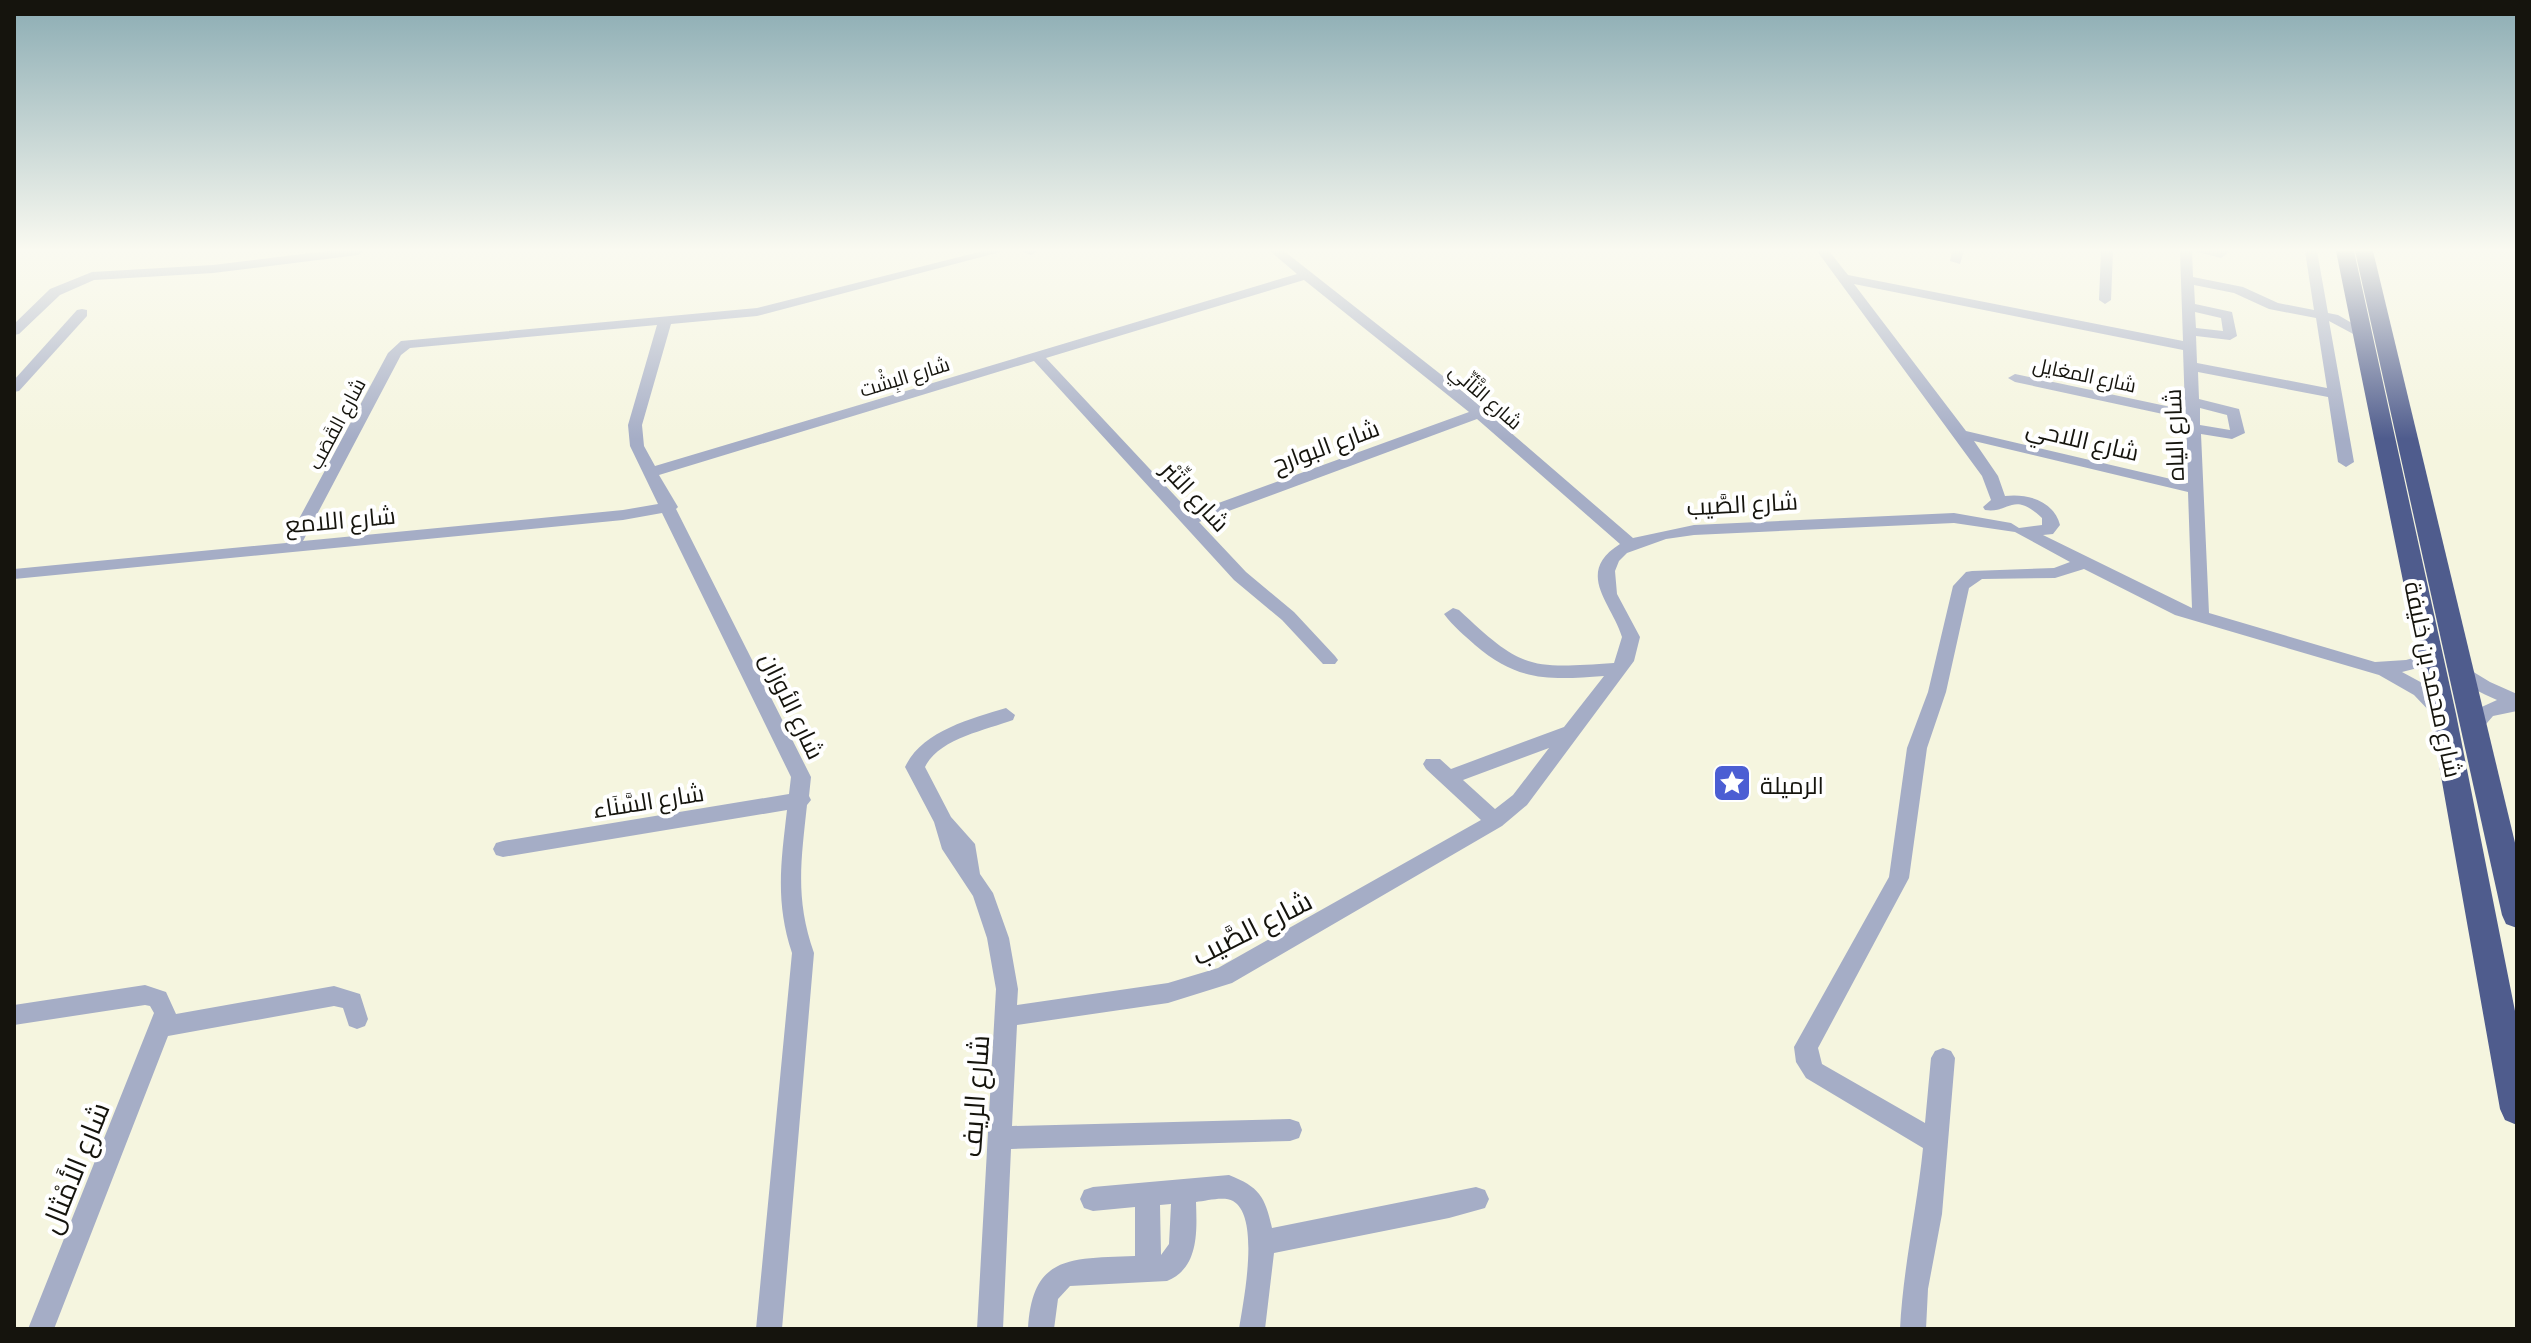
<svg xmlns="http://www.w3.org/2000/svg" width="2531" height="1343" font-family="Literata,Cairo,serif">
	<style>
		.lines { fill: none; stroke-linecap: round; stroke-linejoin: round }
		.minor { fill: #a5adc6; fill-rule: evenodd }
		.highway { fill: #4f5c8d; fill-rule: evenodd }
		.labels { text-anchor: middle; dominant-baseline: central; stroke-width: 8; stroke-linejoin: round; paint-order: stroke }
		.far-street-label { font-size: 20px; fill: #15140d; stroke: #fff }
		.street-label { font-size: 24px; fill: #15140d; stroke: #fff }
		.poi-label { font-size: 24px; fill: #15140d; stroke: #fff; text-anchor: start }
		.near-street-label { font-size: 28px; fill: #15140d; stroke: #fff }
	</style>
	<rect width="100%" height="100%" fill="#f5f5df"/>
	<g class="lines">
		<!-- minor -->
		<g class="minor">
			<path d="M327,251H364L358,255L213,273L94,280L60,295L19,334L14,335V324L50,289L92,272L213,265Z"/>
			<path d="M983,251H1004L757,316L671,324L642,425L644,446L655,466L1297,274L1270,251H1284L1467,395L1633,538L1694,525L1954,513L2011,523L2019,528L2042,525V518C2012,490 2010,514 1985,510L1983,507L1991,500L1982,476L1817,251H1829L1848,275L2183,341L2180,251H2192L2193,277L2243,287L2278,303L2314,310L2305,251H2317L2328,313L2338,315L2369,333L2367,336H2357L2329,321L2354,462L2346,467L2338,462L2328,397L2198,372L2199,399L2239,409L2245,433L2232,439L2201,434L2209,613L2375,662L2406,660L2431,653L2437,655L2440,659L2437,663L2402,672L2426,685L2451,712L2442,719L2435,717L2414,695L2379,675L2175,615L2084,569L2055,578L1982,579L1969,588L1946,692L1927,748L1909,878L1818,1048L1822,1064L1925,1123L1931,1058L1935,1051L1943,1048L1951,1051L1955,1058L1942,1214L1928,1289L1926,1329H1900C1903,1268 1917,1208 1923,1148L1806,1078L1796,1062L1794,1047L1889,877L1907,748L1928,692L1953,586L1966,572L1972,571L2054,568L2070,562L2015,532L1954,523L1694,535L1666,539L1627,553L1619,561L1615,571L1617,594L1640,637L1634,661L1527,805L1502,826L1232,983L1168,1003L1017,1025L1012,1126L1290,1119L1299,1122L1302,1130L1299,1138L1290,1141L1011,1149L1003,1329H977L996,989L987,938L973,896L942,849L934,822L905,767C922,731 970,719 1006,708L1015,715L1013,720C986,730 938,739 925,767L951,817L975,844L980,874L993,893L1009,938L1018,989L1017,1005L1168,983L1218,968L1481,820L1426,769L1423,764L1426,759H1440L1451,769L1564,727L1604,676C1550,680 1518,682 1475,645C1465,636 1453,626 1444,614L1453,608L1459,610C1522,669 1528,669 1614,663L1622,637C1612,603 1574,573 1620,544L1477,419L1199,522L1246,572L1294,612L1335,656L1338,660L1335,664H1323L1282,620L1234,580L1034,361L659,475L678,507L676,509L811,777L809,796L811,800L807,805C801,861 795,899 814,953L782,1329H756L792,953C775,902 781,862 787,810L503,857L496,855L493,849L496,843L503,841L789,794L791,777L662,513L623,520L14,579V569L286,543L388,353L401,341L757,308ZM1304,280L1469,412L1191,513L1046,358ZM1854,284L2183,350L2185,410L2015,374L2008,378L2015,382L2186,419L2188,483L1966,431ZM2194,285L2234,293L2269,309L2316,318L2327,388L2197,363L2196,336L2230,340L2237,336L2232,312L2195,304ZM2195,312L2221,318L2223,331L2196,328ZM657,325L628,425L630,446L658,504L623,510L303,541L401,355L410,348ZM2200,408L2227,415L2230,430L2200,425ZM1974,441L2188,492L2192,608L2043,535L2053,534L2060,525C2054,501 2027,493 2005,496L1998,476ZM1549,748L1513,795L1495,809L1463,780Z"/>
			<path d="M1020,251H1037L1031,255Z"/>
			<path d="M1952,251H1964L1960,264L1950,261Z"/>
			<path d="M2101,251H2113L2111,300L2105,304L2099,300Z"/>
			<path d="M2194,251H2230L2221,258Z"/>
			<path d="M82,309L87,310V316L19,391L14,392V380L77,310Z"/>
			<path d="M2462,665L2490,682L2517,694V711L2493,716L2481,730H2467L2465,725L2475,710L2497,700C2481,693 2464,685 2453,671L2456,667Z"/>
			<path d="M145,985L166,992L176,1014L334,986L360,994L368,1019L365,1026L357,1029L349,1026L343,1008L334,1006L168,1036L54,1329H28L154,1013L150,1006L145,1005L14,1025V1005Z"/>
			<path d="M1229,1175C1259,1187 1265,1196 1272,1228L1476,1187L1485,1190L1489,1199L1485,1208L1449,1218L1274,1253L1265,1329H1239C1243,1303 1261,1217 1233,1201C1224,1196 1206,1201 1196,1202C1197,1232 1199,1268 1167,1281L1070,1286L1058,1299L1054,1329H1028C1032,1253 1073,1259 1135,1256V1207L1093,1211L1084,1208L1080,1199L1084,1190L1093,1187ZM1171,1204L1169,1244L1161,1255L1160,1205Z"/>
		</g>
		<!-- highway -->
		<g class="highway">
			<path d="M2336,251H2354L2456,714L2517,1021V1125L2505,1120L2500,1109L2430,714Z"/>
			<path d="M2355,251H2373L2517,851V928L2506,924L2502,915Z"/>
		</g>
	</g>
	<!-- sky -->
	<linearGradient id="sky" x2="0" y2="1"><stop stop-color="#8bacb3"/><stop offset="0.57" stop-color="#fafaf1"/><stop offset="1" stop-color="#fafaf1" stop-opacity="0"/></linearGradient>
	<rect width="2531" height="439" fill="url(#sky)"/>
	<!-- icons -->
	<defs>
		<symbol id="sight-square" viewBox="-11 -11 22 22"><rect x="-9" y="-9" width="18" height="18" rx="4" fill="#4b5ed3" stroke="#fff"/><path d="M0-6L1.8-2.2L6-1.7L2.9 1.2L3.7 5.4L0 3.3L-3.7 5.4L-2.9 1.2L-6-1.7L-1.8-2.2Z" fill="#fff"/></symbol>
	</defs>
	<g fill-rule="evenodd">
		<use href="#sight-square" x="1710" y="761" width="44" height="44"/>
	</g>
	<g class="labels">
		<!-- far-street labels -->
		<g class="far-street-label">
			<text transform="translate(2085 373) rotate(12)">شارع المغايل</text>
			<text transform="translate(904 375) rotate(-17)">شارع البِشْت</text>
			<text transform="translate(1487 395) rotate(41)">شارع التَّأنِّي</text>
			<text transform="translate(335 423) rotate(-62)">شارع القَصَب</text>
		</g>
		<!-- street labels -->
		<g class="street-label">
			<text transform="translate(2172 435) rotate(-92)">شارع الياه</text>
			<text transform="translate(2083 438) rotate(13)">شارع اللاحي</text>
			<text transform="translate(1325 444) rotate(-20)">شارع البوارح</text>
			<text transform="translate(1197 495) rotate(47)">شارع التِّبْر</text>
			<text transform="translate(1742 502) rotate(-3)">شارع الصَّيب</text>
			<text transform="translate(340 518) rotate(-5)">شارع اللامع</text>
			<text transform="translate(2435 679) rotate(78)">شارع محمد بن خليفة</text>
			<text transform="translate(794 705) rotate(64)">شارع الأوزان</text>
			<text transform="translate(648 799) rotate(-9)">شارع السَّنَاء</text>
		</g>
		<!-- poi labels -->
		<g class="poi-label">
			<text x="1760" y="783">الرميلة</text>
		</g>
		<!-- near-street labels -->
		<g class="near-street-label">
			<text transform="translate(1251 926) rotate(-27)">شارع الصَّيب</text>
			<text transform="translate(973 1096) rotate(-86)">شارع الريف</text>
			<text transform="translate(73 1167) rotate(-68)">شارع الأَمْثال</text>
		</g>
	</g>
	<!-- border -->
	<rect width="2531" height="1343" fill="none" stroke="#15140d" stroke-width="32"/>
</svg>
